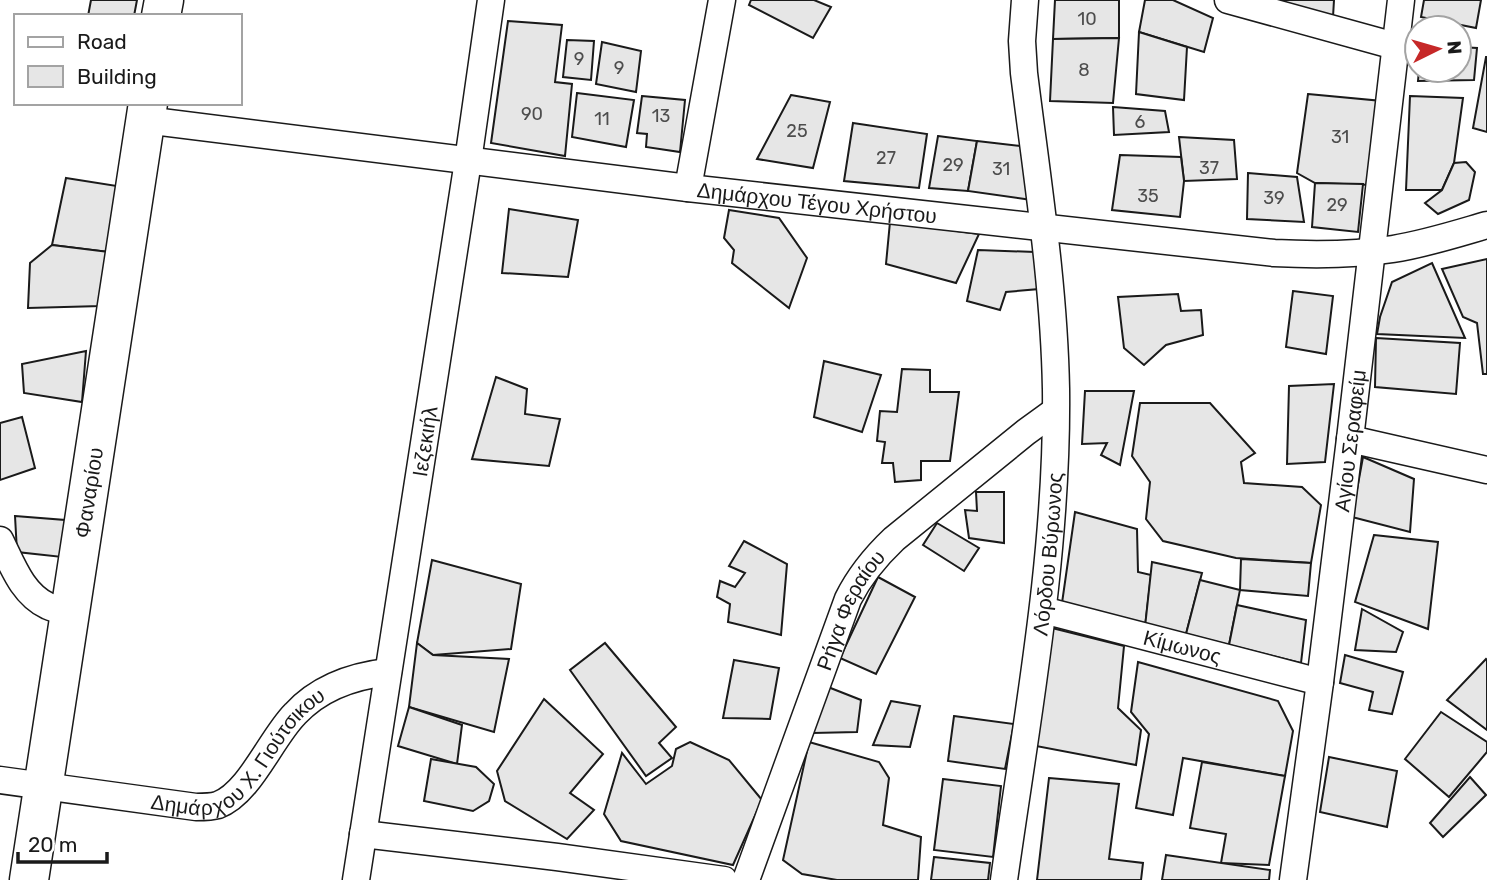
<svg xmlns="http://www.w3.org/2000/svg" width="1487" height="880" font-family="Rubik,sans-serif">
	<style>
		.building { fill: #e6e6e6; stroke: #1a1a1a; stroke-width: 2 }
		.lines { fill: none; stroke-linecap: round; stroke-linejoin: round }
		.street-casing { stroke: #1a1a1a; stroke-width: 29 }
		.secondary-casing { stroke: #1a1a1a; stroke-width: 41 }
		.street { stroke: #fff; stroke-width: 26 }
		.secondary { stroke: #fff; stroke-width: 38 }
		.labels { text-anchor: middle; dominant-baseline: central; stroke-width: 5; stroke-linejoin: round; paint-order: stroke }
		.number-label { font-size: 18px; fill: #4d4d4d }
		.street-label { font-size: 21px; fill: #1a1a1a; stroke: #fff }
	</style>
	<rect width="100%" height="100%" fill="#fff"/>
	<!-- building -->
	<g class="building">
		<path d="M91,0H137L134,16H88Z"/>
		<path d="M751,0H814L831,7L813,38L749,5Z"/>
		<path d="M1055,0H1119V38L1053,39Z"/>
		<path d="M1145,0H1173L1213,18L1204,52L1139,32Z"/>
		<path d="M1277,0H1334L1333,17Z"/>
		<path d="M1424,0H1481L1476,28L1421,17Z"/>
		<path d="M508,21L562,25L555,82L572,84L565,156L491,143Z"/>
		<path d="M1139,32L1187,47L1184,100L1136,94Z"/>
		<path d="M1119,38L1113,103L1050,101L1053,39Z"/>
		<path d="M567,40L594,41L591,80L563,77Z"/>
		<path d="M602,42L641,51L636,92L596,84Z"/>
		<path d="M1459,47L1477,48L1474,80L1418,81L1419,70H1459Z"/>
		<path d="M1486,57H1487V132L1473,128Z"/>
		<path d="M577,93L634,100L626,147L572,137Z"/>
		<path d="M1308,94L1382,101L1372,185L1315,183L1297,173Z"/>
		<path d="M791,95L830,102L813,168L757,159Z"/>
		<path d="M642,96L685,100L680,152L646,147L647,134L637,133Z"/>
		<path d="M1410,96L1463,98L1454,163L1442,190H1406Z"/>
		<path d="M1113,107L1165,111L1169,132L1114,135Z"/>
		<path d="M853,123L927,134L919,188L844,181Z"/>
		<path d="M938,136L977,141L968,191L929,188Z"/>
		<path d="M1179,137L1234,140L1237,179L1184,181Z"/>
		<path d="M977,141L1030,147L1032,200L968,191Z"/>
		<path d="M1120,155L1181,157L1184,181L1180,217L1112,210Z"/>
		<path d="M1466,162L1475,172L1469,200L1438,214L1425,203L1442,190L1454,163Z"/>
		<path d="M1248,173L1297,177L1304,222L1247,219Z"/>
		<path d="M66,178L117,186L109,252L52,245Z"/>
		<path d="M1315,183L1363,184L1358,232L1312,227Z"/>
		<path d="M509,209L578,220L568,277L502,273Z"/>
		<path d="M729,210L779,218L807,258L789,308L732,263L734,250L724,238Z"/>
		<path d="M890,222L979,234L956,283L886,264Z"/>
		<path d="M52,245L109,252L101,306L28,308L30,263Z"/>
		<path d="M978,250L1035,252L1039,289L1006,292L1000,310L967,301Z"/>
		<path d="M1487,259V374H1483L1477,323L1463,317L1442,269Z"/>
		<path d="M1432,263L1465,338L1377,334L1380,317L1392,282Z"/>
		<path d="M1293,291L1333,296L1326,354L1286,347Z"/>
		<path d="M1178,294L1181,311L1201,310L1203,335L1166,345L1144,365L1124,348L1118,297Z"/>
		<path d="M1376,338L1460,343L1456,394L1375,387Z"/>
		<path d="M86,351L82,402L24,393L22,364Z"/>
		<path d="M824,361L881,375L862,432L814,417Z"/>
		<path d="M902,369L930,370V392H959L950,461H921V480L895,482L893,463H882L885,442L877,441L880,411L897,412Z"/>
		<path d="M496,377L527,389L525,414L560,419L549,466L472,459Z"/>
		<path d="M1334,384L1325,462L1287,464L1289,386Z"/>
		<path d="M1085,391H1134L1120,465L1101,455L1107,443L1082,444Z"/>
		<path d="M1140,403H1210L1255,453L1241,462L1244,483L1302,487L1321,505L1311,563L1236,558L1163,541L1146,519L1150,482L1132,456Z"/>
		<path d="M22,417L35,468L0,480V423Z"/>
		<path d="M1363,457L1414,479L1410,532L1352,517Z"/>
		<path d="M976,492H1004V543L969,538L965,510L977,511Z"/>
		<path d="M1075,512L1137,529L1138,572L1151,575L1145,627L1061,610Z"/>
		<path d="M15,516L65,520L62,557L17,552Z"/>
		<path d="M937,523L979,548L964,571L923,545Z"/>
		<path d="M1374,535L1438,542L1428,629L1355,602Z"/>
		<path d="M744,541L787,564L781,635L728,622L730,604L717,597L720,581L735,587L745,573L729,566Z"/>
		<path d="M1241,559L1311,563L1308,596L1240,590Z"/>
		<path d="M432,560L521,584L511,649L433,655L417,643Z"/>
		<path d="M1152,562L1202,573L1186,634L1145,627Z"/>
		<path d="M878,577L915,597L876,674L840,658Z"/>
		<path d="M1200,580L1240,590L1229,645L1186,634Z"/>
		<path d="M1237,605L1306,620L1301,663L1229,645Z"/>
		<path d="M1362,609L1403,632L1396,652L1355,650Z"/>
		<path d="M1052,628L1124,646L1118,708L1141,730L1136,765L1036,746Z"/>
		<path d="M417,643L433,655L509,659L494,732L409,707Z"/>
		<path d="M605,643L676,727L659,743L672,758L646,776L570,670Z"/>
		<path d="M1345,655L1403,672L1392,714L1369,710L1373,692L1340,683Z"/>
		<path d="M1486,659L1487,660V730L1447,700Z"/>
		<path d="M734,660L779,668L770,719L723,718Z"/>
		<path d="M1138,662L1278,701L1293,731L1285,776L1183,758L1173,815L1136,808L1149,734L1131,712Z"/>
		<path d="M828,687L861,700L857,732L813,733Z"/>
		<path d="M544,699L603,754L570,793L594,810L567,839L505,801L497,771Z"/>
		<path d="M891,701L920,706L910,747L873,745Z"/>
		<path d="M409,707L462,725L457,764L398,746Z"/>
		<path d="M1441,712L1487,742V752L1449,797L1405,759Z"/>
		<path d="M954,716L1014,724L1005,769L948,761Z"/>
		<path d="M690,742L729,760L762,800L733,865L621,841L604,814L622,753L646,784L672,766L676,749Z"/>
		<path d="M809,742L879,762L889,778L883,825L921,837L918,880H837L802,874L783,860Z"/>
		<path d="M1329,757L1397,771L1387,827L1320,812Z"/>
		<path d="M431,759L476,767L494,784L489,801L473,811L424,801Z"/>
		<path d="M1202,762L1285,776L1269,865L1221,863L1226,834L1190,828Z"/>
		<path d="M1470,777L1486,795L1443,837L1430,823Z"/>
		<path d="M1049,778L1119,784L1109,859L1143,863L1141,880H1037Z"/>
		<path d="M943,779L1001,786L993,857L934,850Z"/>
		<path d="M1166,855L1270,870L1269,880H1162Z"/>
		<path d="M934,857L990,863L988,880H931Z"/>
	</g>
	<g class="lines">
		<defs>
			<g id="street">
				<path d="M1228,0L1395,46"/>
				<path id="s1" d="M145,120L688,188L1274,253C1313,255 1354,255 1393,249C1425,244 1456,234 1487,225"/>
				<path d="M688,188L722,0"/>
				<path d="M1350,439L1487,470"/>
				<path d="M0,540C12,564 22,594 48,606C55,609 63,611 70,613"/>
				<path id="s2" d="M1043,610L1320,682"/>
				<path id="s3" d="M0,780L196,807C203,807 211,807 218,805C250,793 271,738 295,714C319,688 353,676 388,672"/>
				<path d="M363,834L557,857L724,880"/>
				<path id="s4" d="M356,880L468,161L491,0"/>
				<path id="s5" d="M746,880L848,599C860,575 875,557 894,539L1026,432L1055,411"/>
				<path id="s6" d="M1004,880C1027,717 1058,554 1056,389C1054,283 1037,178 1024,73L1022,41L1025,0"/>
				<path id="s7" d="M1293,880L1320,682L1350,439L1401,0"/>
			</g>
			<g id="secondary">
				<path d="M161,16L164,0"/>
				<path id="s8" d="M29,880L148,103"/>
			</g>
		</defs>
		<!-- street casing -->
		<use href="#street" class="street-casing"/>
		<!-- secondary casing -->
		<use href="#secondary" class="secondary-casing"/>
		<!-- street -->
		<use href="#street" class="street"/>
		<!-- secondary -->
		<use href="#secondary" class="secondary"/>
	</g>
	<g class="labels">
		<!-- number labels -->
		<g class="number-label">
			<text x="1087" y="19">10</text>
			<text x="579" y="59">9</text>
			<text x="619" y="68">9</text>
			<text x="1084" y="70">8</text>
			<text x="532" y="114">90</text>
			<text x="661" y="116">13</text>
			<text x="602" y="119">11</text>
			<text x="1140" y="122">6</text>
			<text x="797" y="131">25</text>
			<text x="1340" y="137">31</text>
			<text x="886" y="158">27</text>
			<text x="953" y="165">29</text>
			<text x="1209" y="168">37</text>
			<text x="1001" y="169">31</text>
			<text x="1148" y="196">35</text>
			<text x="1274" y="198">39</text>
			<text x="1337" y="205">29</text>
		</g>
		<!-- street labels -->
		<g class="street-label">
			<text stroke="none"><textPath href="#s1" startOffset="677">Δημάρχου Τέγου Χρήστου</textPath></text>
			<text stroke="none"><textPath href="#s4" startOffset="444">Ιεζεκιήλ</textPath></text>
			<text stroke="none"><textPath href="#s7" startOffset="443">Αγίου Σεραφείμ</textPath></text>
			<text stroke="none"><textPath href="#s8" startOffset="392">Φαναρίου</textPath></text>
			<text stroke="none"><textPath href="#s6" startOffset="329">Λόρδου Βύρωνος</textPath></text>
			<text stroke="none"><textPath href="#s5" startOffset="290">Ρήγα Φεραίου</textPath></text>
			<text stroke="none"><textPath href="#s2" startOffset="144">Κίμωνος</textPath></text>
			<text stroke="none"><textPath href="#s3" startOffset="264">Δημάρχου Χ. Γιούτσικου</textPath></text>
		</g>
	</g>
	<!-- legend -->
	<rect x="14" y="14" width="228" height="91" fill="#ffffff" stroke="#a3a3a3" stroke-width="2"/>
	<rect x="28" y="37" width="35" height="10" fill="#ffffff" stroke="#a3a3a3" stroke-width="2"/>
	<text x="77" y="49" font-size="21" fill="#1a1a1a">Road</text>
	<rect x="28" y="66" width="35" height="21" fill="#e6e6e6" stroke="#a3a3a3" stroke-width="2"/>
	<text x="77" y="84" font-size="21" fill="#1a1a1a">Building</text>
	<!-- north arrow -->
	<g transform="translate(1438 49) rotate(85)"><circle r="33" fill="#ffffff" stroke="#a3a3a3" stroke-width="2"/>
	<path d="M0-5L12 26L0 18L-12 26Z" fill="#c62828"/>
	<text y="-10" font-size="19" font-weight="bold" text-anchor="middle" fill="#1a1a1a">N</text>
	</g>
	<!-- scale -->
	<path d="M18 852v10h89v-10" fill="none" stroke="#1a1a1a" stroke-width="3.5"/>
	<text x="28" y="852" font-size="21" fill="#1a1a1a" stroke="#ffffff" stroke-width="5" paint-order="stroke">20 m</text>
</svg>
